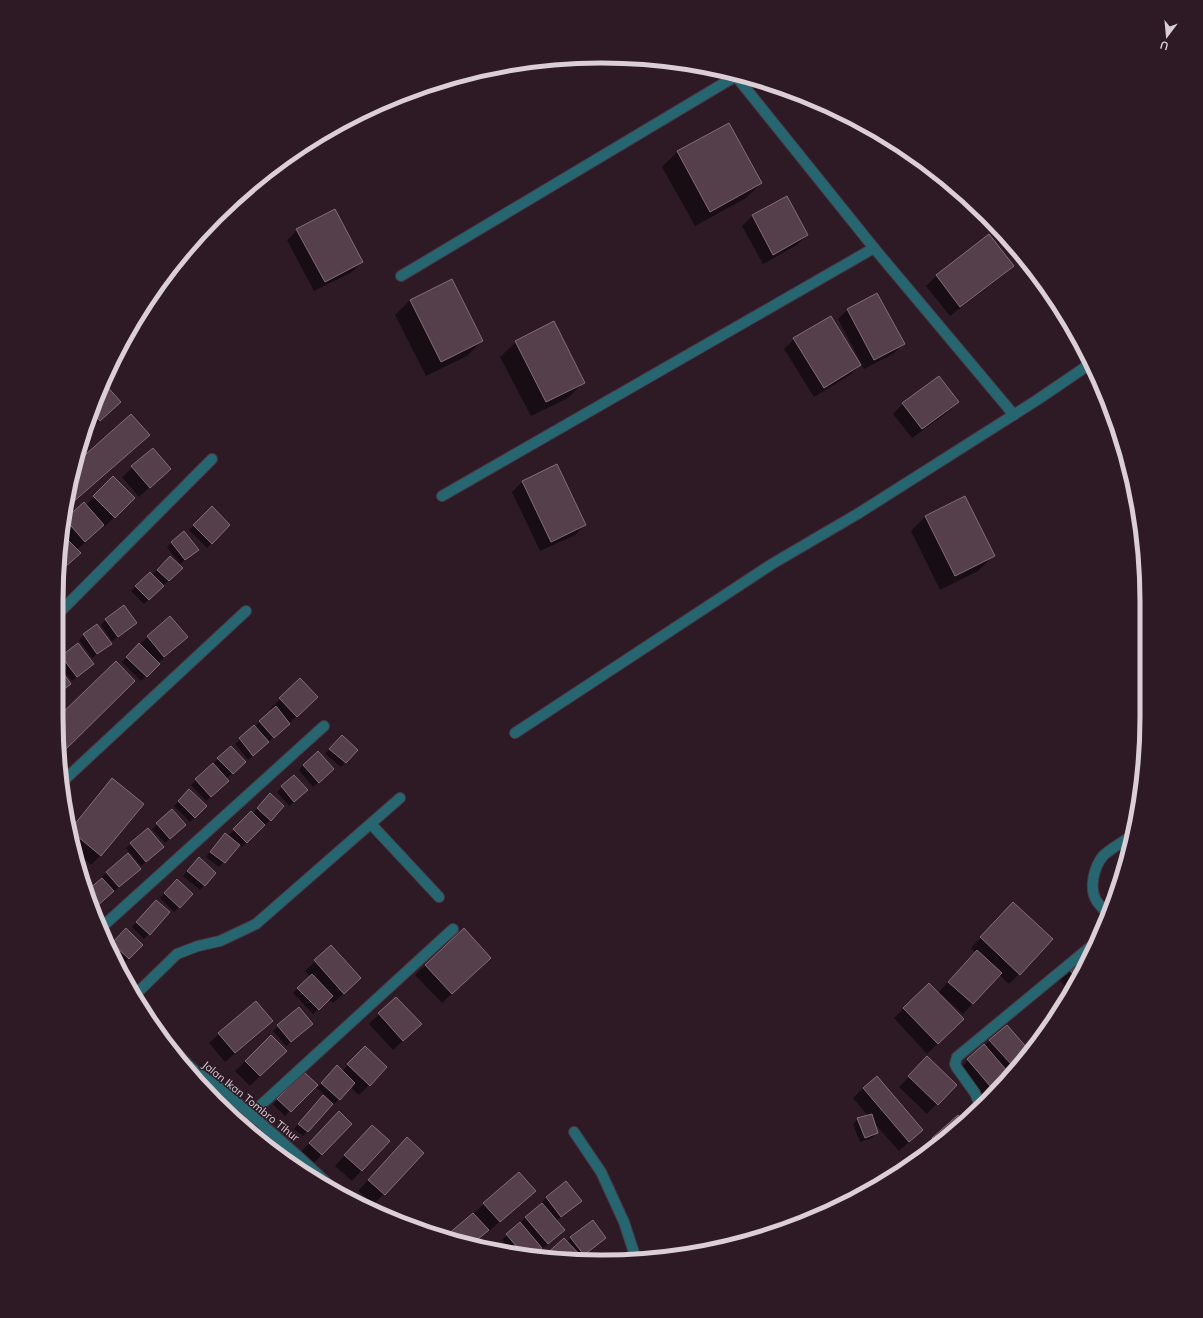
<svg xmlns="http://www.w3.org/2000/svg" width="1203" height="1318" font-family="Mulish,sans-serif">
	<style>
		.shadow { fill: #0007 }
		.building { fill: #543f4b; stroke: #846d7a }
		.lines { fill: none; stroke-linecap: round; stroke-linejoin: round }
		.minor-casing { stroke: #493741; stroke-width: 12 }
		.tertiary-casing { stroke: #493741; stroke-width: 12 }
		.minor { stroke: #266670; stroke-width: 10 }
		.tertiary { stroke: #266670; stroke-width: 10 }
		.labels { text-anchor: middle; dominant-baseline: central; stroke-width: 3; stroke-linejoin: round; paint-order: stroke }
		.street-label { font-size: 11px; fill: #dbced5; stroke: #2d1a25 }
		.rim { fill: none; stroke: #dbced5; stroke-width: 5 }
	</style>
	<rect width="100%" height="100%" fill="#2d1a25"/>
	<!-- shadow -->
	<g class="shadow">
		<path d="M729,124L761,183L746,198L695,226L662,167L677,152Z"/>
		<path d="M786,198L807,235L797,245L763,264L742,226L752,216Z"/>
		<path d="M297,230L362,262L352,272L314,291L287,240Z"/>
		<path d="M989,235L1013,265L1003,275L950,316L926,286L936,276Z"/>
		<path d="M410,300L482,341L467,356L426,376L395,315Z"/>
		<path d="M848,309L903,344L893,354L864,369L861,364L850,375L814,397L784,349L794,339L859,364L861,363L838,319Z"/>
		<path d="M516,342L583,383L568,398L531,416L500,357Z"/>
		<path d="M104,384L115,406L95,425L90,419L98,393Z"/>
		<path d="M958,402L948,412L912,438L893,414L903,404Z"/>
		<path d="M148,435L133,450L64,511L67,495L76,465Z"/>
		<path d="M153,449L170,469L139,497L122,477Z"/>
		<path d="M557,466L585,525L575,535L540,551L512,492L522,482Z"/>
		<path d="M113,478L134,498L104,527L103,526L77,550L57,566L63,522L83,504L85,506Z"/>
		<path d="M212,508L229,525L207,548L189,530Z"/>
		<path d="M926,516L993,556L978,571L940,590L911,531Z"/>
		<path d="M172,542L193,554L180,564L167,547Z"/>
		<path d="M170,557L181,568L144,604L131,591L136,586L152,575Z"/>
		<path d="M170,618L187,637L158,663V664L141,681L122,662L139,645Z"/>
		<path d="M106,620L135,623L112,641L101,625Z"/>
		<path d="M84,635L111,644L92,658L79,640Z"/>
		<path d="M78,645L93,664L72,681L57,662Z"/>
		<path d="M300,679L317,697L284,728L248,760L235,744L272,711L270,709Z"/>
		<path d="M337,741L357,750L341,767L325,754Z"/>
		<path d="M218,759L245,762L226,779L223,785L206,801L191,785Z"/>
		<path d="M303,765L328,774L313,787L299,770Z"/>
		<path d="M294,776L302,795L289,806L277,792Z"/>
		<path d="M112,780L101,855L91,865L77,853L69,830L103,790Z"/>
		<path d="M190,790L206,806L190,822L174,806Z"/>
		<path d="M266,799L270,820L265,825L264,824L242,847L239,844L219,867L206,857L220,839L233,840L234,839L229,835L251,813L252,814Z"/>
		<path d="M172,811L180,830L165,843L152,829Z"/>
		<path d="M131,844L158,851L141,866L126,848Z"/>
		<path d="M194,863L215,873L200,890L183,876Z"/>
		<path d="M107,872L135,873L95,908L89,890L103,878L102,877Z"/>
		<path d="M177,880L192,894L174,912L160,898Z"/>
		<path d="M151,906L149,934L144,939L132,927Z"/>
		<path d="M1003,913L1019,974L1009,984L999,974L963,1014L942,995L941,996L953,1029L927,1054L894,1018L904,1008L938,993L975,952L971,948Z"/>
		<path d="M126,930L142,945L124,963L110,950L109,947Z"/>
		<path d="M464,930L480,968L442,1003L415,975Z"/>
		<path d="M331,946L350,988L333,1003L329,999L313,1014L293,993L310,977L305,971Z"/>
		<path d="M1091,952L1074,989L1071,994L1059,979L1069,969Z"/>
		<path d="M396,998L410,1034L393,1050L369,1024Z"/>
		<path d="M271,1021L262,1031L225,1062L209,1043L219,1034Z"/>
		<path d="M278,1026L307,1028L286,1046L273,1031Z"/>
		<path d="M271,1036L285,1051L250,1086L235,1071Z"/>
		<path d="M990,1040L1022,1053L1004,1069L1006,1071L980,1095L958,1070Z"/>
		<path d="M365,1048L369,1085L359,1095L350,1087L334,1104L333,1103L303,1136L294,1129L319,1101L327,1100L329,1099L317,1088L337,1067L342,1071Z"/>
		<path d="M918,1068L955,1085L927,1114L899,1087Z"/>
		<path d="M304,1073L316,1085L285,1116L273,1104Z"/>
		<path d="M863,1088L922,1130L899,1151L873,1122L877,1133L872,1138L860,1142L853,1124L858,1119L868,1116L853,1098Z"/>
		<path d="M329,1122L351,1124L312,1165L300,1153Z"/>
		<path d="M963,1122L933,1149L927,1153L923,1149L933,1139Z"/>
		<path d="M362,1136L388,1141L352,1181L335,1166Z"/>
		<path d="M397,1149L422,1153L374,1204L358,1191Z"/>
		<path d="M566,1182L576,1205L556,1221L563,1230L554,1240L533,1255L513,1253L502,1240L526,1217L543,1204L542,1202L546,1198Z"/>
		<path d="M535,1191L489,1231L488,1229L473,1244L448,1236L484,1204Z"/>
		<path d="M592,1221L605,1238L581,1257L582,1259V1260L545,1256L564,1239L566,1242Z"/>
	</g>
	<!-- building -->
	<g class="building">
		<path d="M729,123L762,183L710,212L677,151Z"/>
		<path d="M787,196L808,235L773,255L752,215Z"/>
		<path d="M335,209L363,262L325,282L296,229Z"/>
		<path d="M989,234L1014,266L960,307L936,275Z"/>
		<path d="M452,279L483,341L441,362L410,300Z"/>
		<path d="M877,293L905,344L874,360L847,309Z"/>
		<path d="M831,316L861,365L824,388L793,338Z"/>
		<path d="M554,321L585,383L546,402L515,341Z"/>
		<path d="M939,376L959,402L922,429L902,403Z"/>
		<path d="M104,383L121,402L100,421L92,411L98,393Z"/>
		<path d="M131,414L150,435L64,510L67,495L76,463Z"/>
		<path d="M153,448L171,469L150,488L131,466Z"/>
		<path d="M557,464L586,525L551,542L522,481Z"/>
		<path d="M113,476L135,498L115,518L93,496Z"/>
		<path d="M965,496L995,556L955,576L925,516Z"/>
		<path d="M84,502L104,525L85,542L65,519Z"/>
		<path d="M212,506L230,525L212,544L193,525Z"/>
		<path d="M184,531L199,550L185,560L171,542Z"/>
		<path d="M61,533L81,553L57,574V566Z"/>
		<path d="M170,556L183,568L169,581L157,570Z"/>
		<path d="M150,572L164,586L149,600L135,586Z"/>
		<path d="M124,605L137,623L118,637L105,619Z"/>
		<path d="M170,616L188,637L164,657L147,636Z"/>
		<path d="M97,624L112,644L97,654L83,634Z"/>
		<path d="M78,643L94,664L77,677L61,656Z"/>
		<path d="M139,643L160,664L147,677L126,657Z"/>
		<path d="M116,661L135,681L60,755L56,719Z"/>
		<path d="M56,663L71,684L56,695Z"/>
		<path d="M300,678L318,697L297,717L279,698Z"/>
		<path d="M276,706L290,724L274,738L259,721Z"/>
		<path d="M254,725L269,742L253,756L239,738Z"/>
		<path d="M342,735L358,750L346,763L329,749Z"/>
		<path d="M231,746L246,762L233,774L217,758Z"/>
		<path d="M318,751L334,769L319,783L303,765Z"/>
		<path d="M213,763L229,781L211,797L195,779Z"/>
		<path d="M294,775L308,790L294,802L281,786Z"/>
		<path d="M112,778L144,804L101,856L70,830Z"/>
		<path d="M189,789L207,806L195,818L178,801Z"/>
		<path d="M270,793L284,806L271,821L257,808Z"/>
		<path d="M172,809L186,825L170,839L156,823Z"/>
		<path d="M251,811L265,825L247,843L233,829Z"/>
		<path d="M148,828L164,847L146,862L130,843Z"/>
		<path d="M225,833L240,845L225,863L210,852Z"/>
		<path d="M128,853L141,869L119,887L106,872Z"/>
		<path d="M199,857L216,873L205,886L187,871Z"/>
		<path d="M102,878L114,891L95,908L89,889Z"/>
		<path d="M177,879L193,894L180,908L164,893Z"/>
		<path d="M156,900L170,912L150,935L136,922Z"/>
		<path d="M1013,902L1053,939L1020,975L980,937Z"/>
		<path d="M126,928L143,945L129,959L112,943Z"/>
		<path d="M464,928L491,958L452,994L425,965Z"/>
		<path d="M331,945L361,978L344,994L314,960Z"/>
		<path d="M977,950L1002,973L973,1004L948,982Z"/>
		<path d="M1092,950L1078,980L1069,969Z"/>
		<path d="M312,974L333,996L319,1010L297,988Z"/>
		<path d="M929,983L964,1019L938,1044L903,1008Z"/>
		<path d="M396,997L422,1024L403,1041L378,1013Z"/>
		<path d="M256,1001L273,1021L235,1053L218,1033Z"/>
		<path d="M299,1007L313,1024L291,1042L277,1025Z"/>
		<path d="M1007,1025L1028,1049L1011,1064L989,1040Z"/>
		<path d="M271,1035L287,1051L260,1076L245,1061Z"/>
		<path d="M984,1044L1007,1071L990,1086L967,1059Z"/>
		<path d="M365,1046L387,1067L370,1086L347,1064Z"/>
		<path d="M927,1056L957,1085L938,1105L908,1076Z"/>
		<path d="M337,1065L355,1083L340,1100L321,1083Z"/>
		<path d="M304,1072L318,1085L291,1112L277,1099Z"/>
		<path d="M877,1076L923,1130L909,1142L863,1088Z"/>
		<path d="M323,1095L333,1104L308,1132L298,1124Z"/>
		<path d="M339,1111L352,1124L322,1155L309,1143Z"/>
		<path d="M872,1114L878,1133L865,1138L857,1118Z"/>
		<path d="M958,1115L964,1121L938,1145L932,1138Z"/>
		<path d="M372,1125L390,1141L362,1171L344,1155Z"/>
		<path d="M407,1137L424,1153L385,1195L368,1180Z"/>
		<path d="M519,1172L536,1191L500,1222L483,1203Z"/>
		<path d="M566,1181L582,1201L561,1217L546,1197Z"/>
		<path d="M542,1203L565,1230L548,1244L525,1217Z"/>
		<path d="M473,1213L489,1230L472,1244L447,1235Z"/>
		<path d="M593,1220L606,1238L584,1255L570,1237Z"/>
		<path d="M520,1222L542,1248L533,1255L523,1254L506,1234Z"/>
		<path d="M564,1238L584,1259L583,1260L544,1256Z"/>
		<path d="M499,1244L506,1253L491,1250Z"/>
	</g>
	<g class="lines">
		<defs>
			<g id="minor">
				<path d="M735,75L874,248L1014,415"/>
				<path d="M401,276L736,76"/>
				<path d="M442,496L874,248"/>
				<path d="M57,615L212,459"/>
				<path d="M515,733L772,564L859,513L1037,400L1090,364"/>
				<path d="M62,782L246,611"/>
				<path d="M371,824L439,897"/>
				<path d="M1108,914C1104,910 1099,905 1096,900C1089,887 1094,867 1103,856C1111,848 1122,843 1131,836"/>
				<path d="M102,927L324,726"/>
				<path d="M135,995L177,954L198,946L220,941L256,924L400,798"/>
				<path d="M980,1105L975,1093L957,1068L955,1064L957,1057L1095,943"/>
				<path d="M250,1115L453,929"/>
				<path d="M574,1132L601,1172L624,1222L636,1259"/>
			</g>
			<path id="tertiary" d="M157,1030C169,1044 181,1059 195,1071C204,1078 214,1083 222,1090C260,1122 297,1154 332,1188"/>
		</defs>
		<!-- minor casing -->
		<use href="#minor" class="minor-casing"/>
		<!-- tertiary casing -->
		<use href="#tertiary" class="tertiary-casing"/>
		<!-- minor -->
		<use href="#minor" class="minor"/>
		<!-- tertiary -->
		<use href="#tertiary" class="tertiary"/>
	</g>
	<g class="labels">
		<!-- street labels -->
		<g class="street-label">
			<text transform="translate(251 1101) rotate(39)">Jalan Ikan Tombro Tihur</text>
		</g>
	</g>
	<!-- crop -->
	<path d="M0 0H1203V1318H0ZM601 63H602A538 538 0 0 1 1140 601V717A538 538 0 0 1 602 1255H601A538 538 0 0 1 63 717V601A538 538 0 0 1 601 63Z" fill="#2d1a25" fill-rule="evenodd"/>
	<path class="rim" d="M601 63H602A538 538 0 0 1 1140 601V717A538 538 0 0 1 602 1255H601A538 538 0 0 1 63 717V601A538 538 0 0 1 601 63Z"/>
	<!-- north arrow -->
	<g transform="translate(1167 36) rotate(196)" stroke="#2d1a25" stroke-width="3" paint-order="stroke">
	<path d="M0-3L7 15L0 10L-7 15Z" fill="#dbced5"/>
	<text y="-6" font-size="11" font-weight="bold" text-anchor="middle" fill="#dbced5">U</text>
	</g>
</svg>
